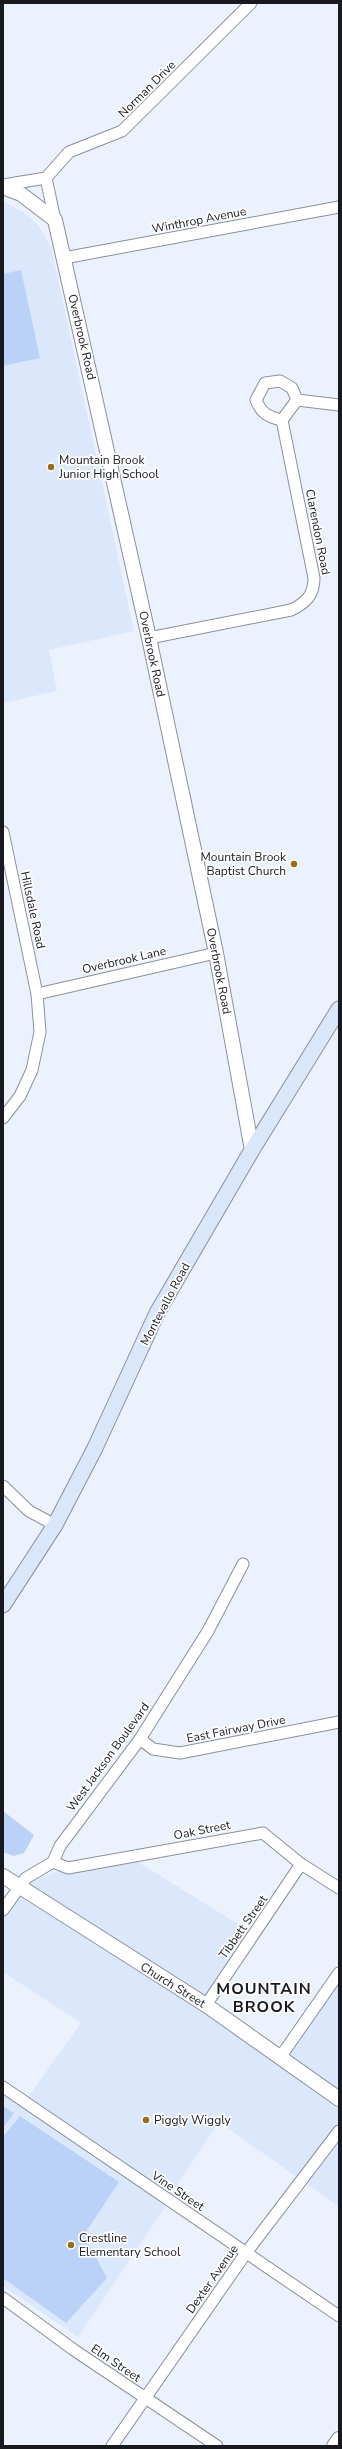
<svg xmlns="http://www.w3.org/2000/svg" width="342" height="2449" font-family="'Nunito Sans',sans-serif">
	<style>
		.built { fill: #dbe7fa }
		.green { fill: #bbd2f8 }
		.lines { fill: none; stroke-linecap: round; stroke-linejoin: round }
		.minor-casing { stroke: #89909c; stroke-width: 13 }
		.tertiary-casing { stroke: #89909c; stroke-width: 16 }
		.secondary-casing { stroke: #89909c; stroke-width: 17 }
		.minor { stroke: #fff; stroke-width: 11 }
		.tertiary { stroke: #fff; stroke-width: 14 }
		.secondary { stroke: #dae6fa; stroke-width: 15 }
		.poi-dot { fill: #976f1a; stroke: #fff; stroke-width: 1.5 }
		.labels { text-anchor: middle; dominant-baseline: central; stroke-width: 3.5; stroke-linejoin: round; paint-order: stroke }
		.street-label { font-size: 12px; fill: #17191e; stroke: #fff }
		.poi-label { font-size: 12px; fill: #17191e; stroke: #fff; text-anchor: start }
		.district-label { font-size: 16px; font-weight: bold; letter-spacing: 1px; fill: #17191e; stroke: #fff }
	</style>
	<rect width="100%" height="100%" fill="#ecf2fd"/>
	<!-- built -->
	<g class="built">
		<path d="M3,201L23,212L39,226L51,247L134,631L49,650L57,691L3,703Z"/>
		<path d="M130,1857L254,1934L205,2005L280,2056L339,1974V2207L219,2122L170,2195L28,2097L81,2023L3,1972V1910L20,1885L68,1868Z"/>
		<path d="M3,2094L167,2204L78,2337L3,2286Z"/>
	</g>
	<!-- green -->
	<g class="green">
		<path d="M21,270L40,358L3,366V274Z"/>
		<path d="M3,1811L34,1835L24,1853L14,1856L3,1852Z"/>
		<path d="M3,2106L14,2113L3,2128Z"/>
		<path d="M20,2116L119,2182L84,2235L107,2278L66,2323L3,2278V2137Z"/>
	</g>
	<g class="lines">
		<defs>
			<g id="minor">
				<path d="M46,178L55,220"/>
				<path d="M3,185L46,178L69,152L122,131L251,3"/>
				<path d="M64,258L339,207"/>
				<path d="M297,400L339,405"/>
				<path d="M282,420C268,417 261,413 256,400L265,383L280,381L292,388L297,400"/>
				<path d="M149,638L291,610C306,603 314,595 314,578L282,420L297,400"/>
				<path d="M3,832L37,994L40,1032L32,1070L20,1096L3,1118"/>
				<path d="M37,994L216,953"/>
				<path d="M3,1486L29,1511L55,1525"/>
				<path d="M140,1739L153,1749L180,1753L339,1722"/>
				<path d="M53,1862L68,1868L263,1833L301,1864L339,1888"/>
				<path d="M3,1910L26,1878L53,1862L60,1846L140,1739L208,1631L243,1564"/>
				<path d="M206,2005L301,1864"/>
				<path d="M281,2056L339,1973"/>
				<path d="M3,2087L339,2316"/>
				<path d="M3,2298L74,2350L217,2446"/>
				<path d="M112,2446L246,2253L339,2131"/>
			</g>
			<g id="tertiary">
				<path d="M3,187L21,194L55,220L149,638L216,953L252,1150"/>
				<path d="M3,1876L206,2005L339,2099"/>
				<path d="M334,2446L339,2439"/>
			</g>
			<path id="secondary" d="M3,1605L55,1525L95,1448L157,1313L252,1150L339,1009"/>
		</defs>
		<!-- minor casing -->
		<use href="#minor" class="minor-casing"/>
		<!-- tertiary casing -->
		<use href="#tertiary" class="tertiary-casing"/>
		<!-- secondary casing -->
		<use href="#secondary" class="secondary-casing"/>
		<!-- minor -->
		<use href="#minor" class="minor"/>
		<!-- tertiary -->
		<use href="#tertiary" class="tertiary"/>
		<!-- secondary -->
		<use href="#secondary" class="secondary"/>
	</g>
	<!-- markers -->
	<g class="poi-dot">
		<circle cx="51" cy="467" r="4"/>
		<circle cx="294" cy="864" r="4"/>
		<circle cx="146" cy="2120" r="4"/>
		<circle cx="71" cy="2245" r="4"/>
	</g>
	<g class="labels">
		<!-- street labels -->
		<g class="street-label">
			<text transform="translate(147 89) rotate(-45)">Norman Drive</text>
			<text transform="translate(199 220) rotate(-11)">Winthrop Avenue</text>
			<text transform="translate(82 337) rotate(77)">Overbrook Road</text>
			<text transform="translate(318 532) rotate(79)">Clarendon Road</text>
			<text transform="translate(152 654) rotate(78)">Overbrook Road</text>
			<text transform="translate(33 910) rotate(78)">Hillsdale Road</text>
			<text transform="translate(124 960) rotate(-13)">Overbrook Lane</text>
			<text transform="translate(219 971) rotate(79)">Overbrook Road</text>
			<text transform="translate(165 1304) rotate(-62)">Montevallo Road</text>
			<text transform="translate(236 1729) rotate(-11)">East Fairway Drive</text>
			<text transform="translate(108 1757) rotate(-54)">West Jackson Boulevard</text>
			<text transform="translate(202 1830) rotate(-11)">Oak Street</text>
			<text transform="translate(243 1927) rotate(-55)">Tibbett Street</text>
			<text transform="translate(173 1985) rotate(32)">Church Street</text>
			<text transform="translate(178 2191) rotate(34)">Vine Street</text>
			<text transform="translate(212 2279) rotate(-55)">Dexter Avenue</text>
			<text transform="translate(116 2363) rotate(34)">Elm Street</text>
		</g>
		<!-- poi labels -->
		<g class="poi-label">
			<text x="59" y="460">Mountain Brook<tspan x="59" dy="14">Junior High School</tspan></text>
			<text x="286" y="857" text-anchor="end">Mountain Brook<tspan x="286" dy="14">Baptist Church</tspan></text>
			<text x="154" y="2120">Piggly Wiggly</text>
			<text x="79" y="2238">Crestline<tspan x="79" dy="14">Elementary School</tspan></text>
		</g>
		<!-- district labels -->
		<g class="district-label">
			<text x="264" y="1989">MOUNTAIN<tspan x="264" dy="18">BROOK</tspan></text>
		</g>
	</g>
	<!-- border -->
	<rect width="342" height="2449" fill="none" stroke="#17191e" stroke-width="8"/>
</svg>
